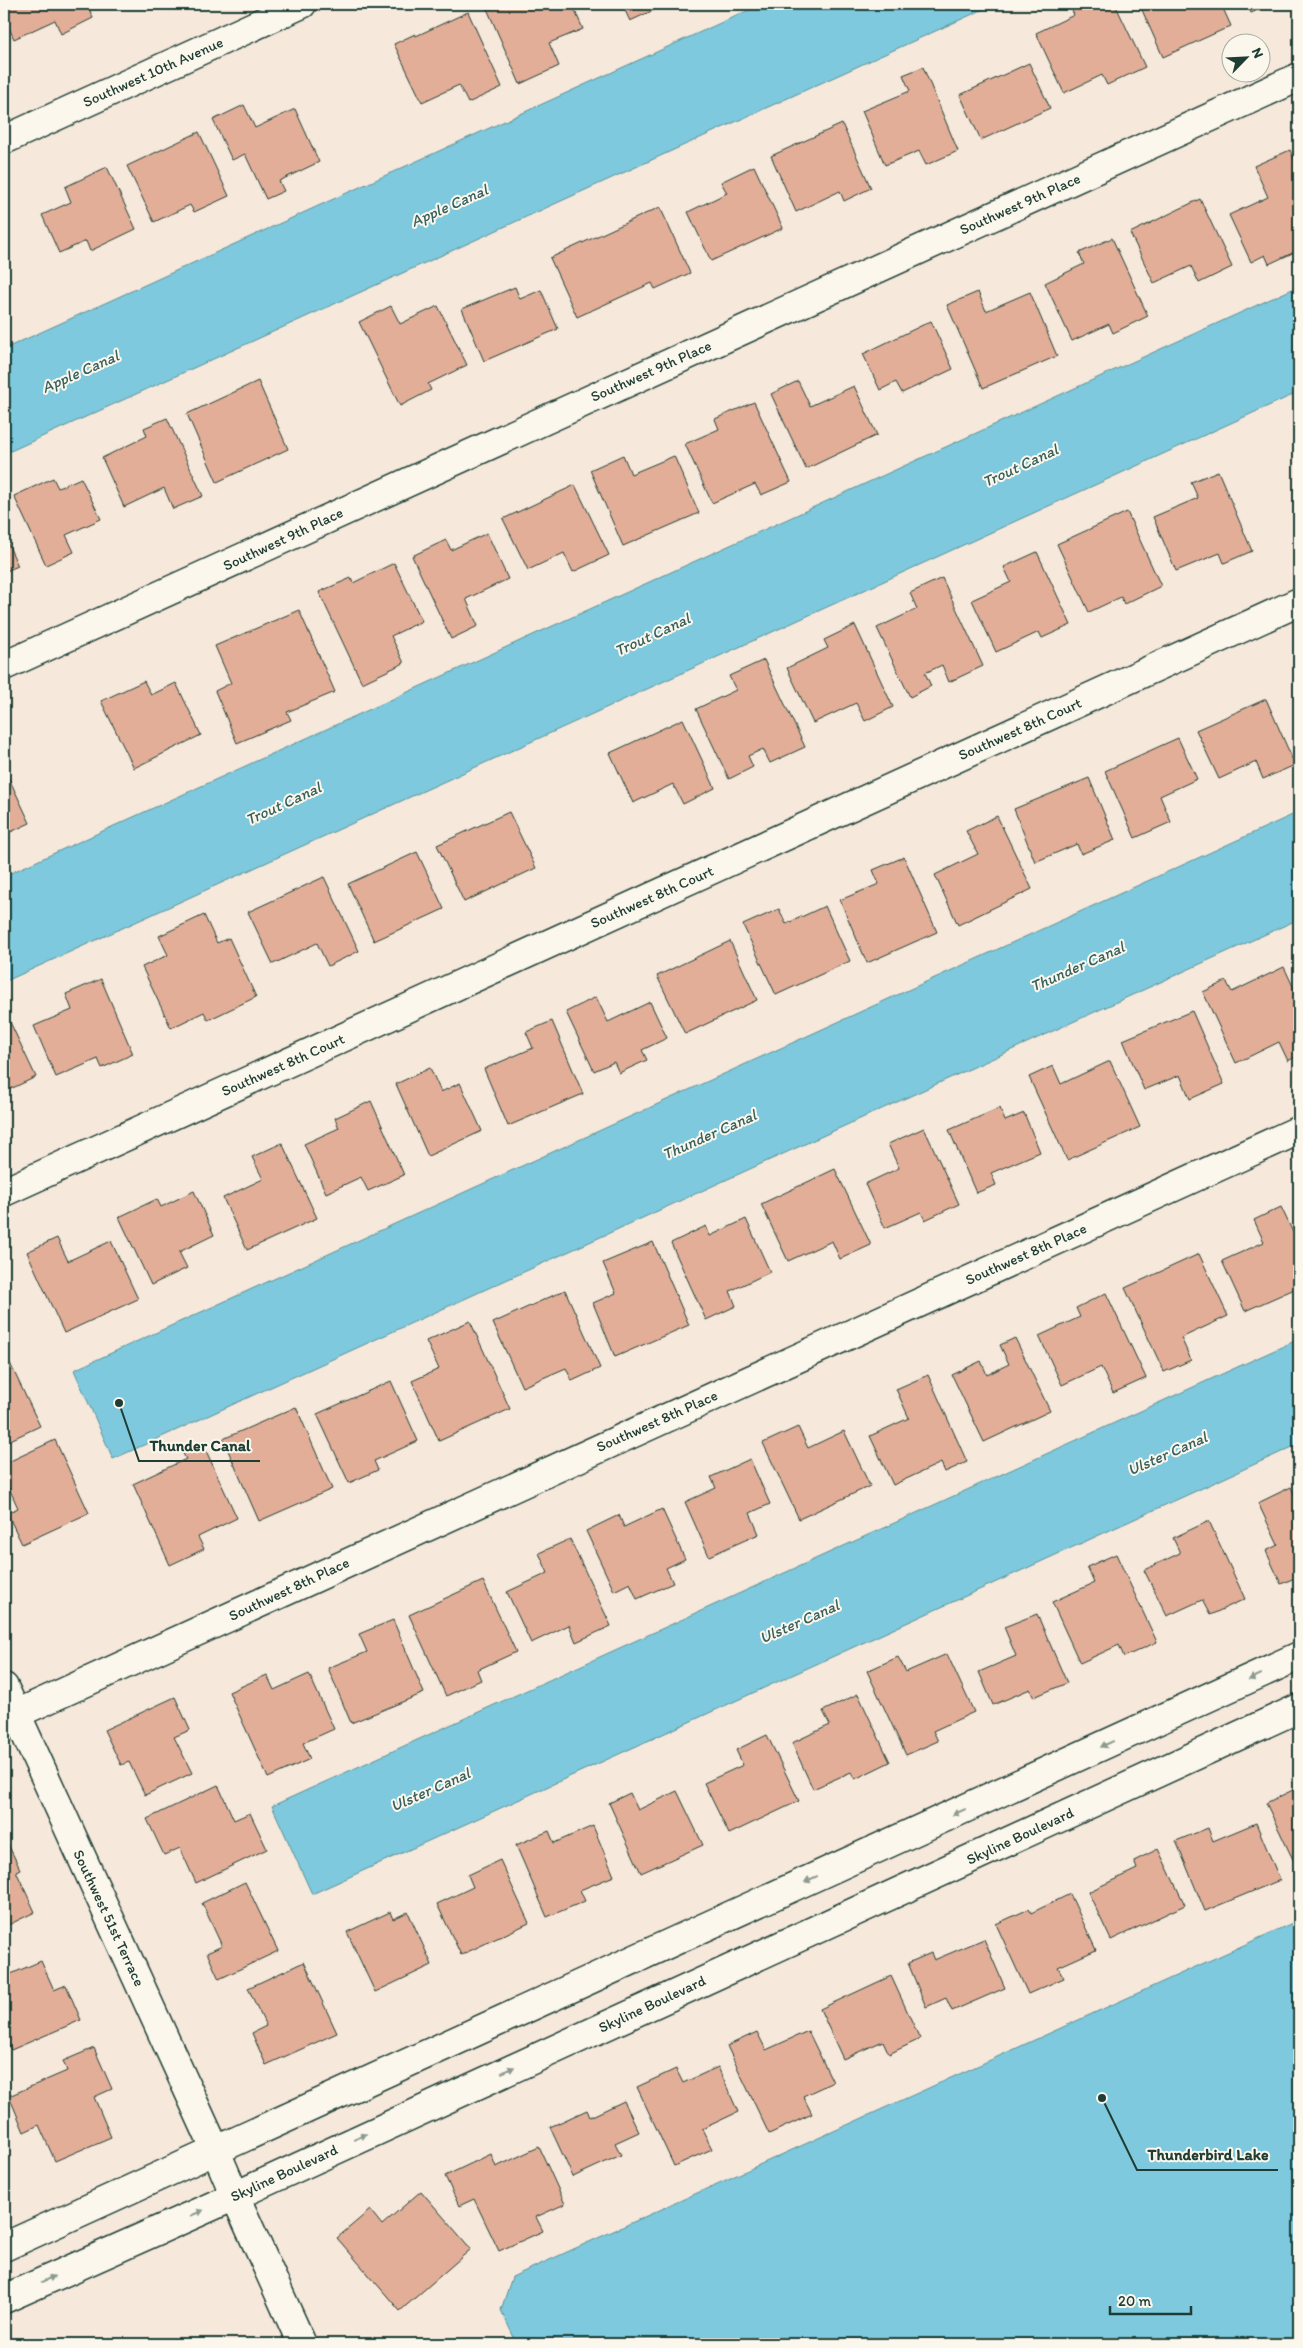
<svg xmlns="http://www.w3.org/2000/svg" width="1303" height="2348" viewBox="0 0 1303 2348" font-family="Itim,sans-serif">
	<rect width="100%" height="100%" fill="#f6e8db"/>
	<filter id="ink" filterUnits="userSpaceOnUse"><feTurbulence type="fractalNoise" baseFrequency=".02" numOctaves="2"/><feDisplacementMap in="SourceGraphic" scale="10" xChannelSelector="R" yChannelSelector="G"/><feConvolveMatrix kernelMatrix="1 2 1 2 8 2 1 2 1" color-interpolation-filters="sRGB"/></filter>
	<g filter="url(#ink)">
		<g fill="#7ec9dd" stroke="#589199">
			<path d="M 762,4 L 995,4 L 4,454 L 4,349 Z"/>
			<path d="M 1299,286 L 1299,392 L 4,982 L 4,876 Z"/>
			<path d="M 1299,812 L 1299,919 L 113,1459 L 74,1370 Z"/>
			<path d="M 1299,1339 L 1299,1444 L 312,1894 L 272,1806 Z"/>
			<path d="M 1299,1920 L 1299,2344 L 517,2344 L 501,2310 L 512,2277 Z"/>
		</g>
		<g fill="#e3ae97" stroke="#1f3d34">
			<path d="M 4,4 L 87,4 L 93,18 L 61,34 L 55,20 L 14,39 L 4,17 Z"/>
			<path d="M 485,4 L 572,4 L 583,29 L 549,43 L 559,66 L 520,84 Z"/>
			<path d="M 622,4 L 667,4 L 630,21 Z"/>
			<path d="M 1069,4 L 1115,4 L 1145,67 L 1107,85 L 1102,75 L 1064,93 L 1036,33 L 1074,15 Z"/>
			<path d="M 1155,4 L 1221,4 L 1231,26 L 1163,57 L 1142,10 Z"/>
			<path d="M 1247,4 L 1272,4 L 1251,13 Z"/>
			<path d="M 468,12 L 502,87 L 468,103 L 459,85 L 422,102 L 394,44 L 415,34 L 416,36 Z"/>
			<path d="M 1029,63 L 1050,108 L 981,140 L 960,95 Z"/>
			<path d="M 923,67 L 958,151 L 926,165 L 919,151 L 885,165 L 862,111 L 910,91 L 903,75 Z"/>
			<path d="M 244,105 L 255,128 L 295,109 L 319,162 L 279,181 L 284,191 L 266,199 L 245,154 L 232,160 L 213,120 Z"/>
			<path d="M 842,124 L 871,188 L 844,201 L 840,191 L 796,212 L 771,156 Z"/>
			<path d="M 199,132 L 229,196 L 194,212 L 190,205 L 154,222 L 127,166 Z"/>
			<path d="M 1290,150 L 1299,169 L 1299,250 L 1269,264 L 1265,255 L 1251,262 L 1229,215 L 1268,197 L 1254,166 Z"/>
			<path d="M 754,166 L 783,228 L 711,261 L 688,212 L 727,193 L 721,182 Z"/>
			<path d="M 107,167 L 136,229 L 90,251 L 86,241 L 59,253 L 42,215 L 71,202 L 65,187 Z"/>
			<path d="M 1200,199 L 1232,267 L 1199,283 L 1191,266 L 1154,283 L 1130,233 Z"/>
			<path d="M 660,207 L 690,273 L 655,289 L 652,283 L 577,317 L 550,258 Z"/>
			<path d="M 1112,238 L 1148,316 L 1113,333 L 1109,324 L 1072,341 L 1045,283 L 1084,264 L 1079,253 Z"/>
			<path d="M 515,287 L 520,299 L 541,290 L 558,329 L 484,361 L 462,309 Z"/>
			<path d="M 978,292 L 986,311 L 1030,292 L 1057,356 L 983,388 L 947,305 Z"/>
			<path d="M 391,306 L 400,324 L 438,306 L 467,365 L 428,384 L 431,390 L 400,406 L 359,322 Z"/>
			<path d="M 931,321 L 953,369 L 902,393 L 896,382 L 880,390 L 863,354 Z"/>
			<path d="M 258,381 L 288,449 L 217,482 L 187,414 Z"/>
			<path d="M 798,381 L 810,406 L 854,386 L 877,435 L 806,469 L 771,394 Z"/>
			<path d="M 754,402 L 791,482 L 761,495 L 755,484 L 712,503 L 685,444 L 719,429 L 715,419 Z"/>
			<path d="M 167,418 L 203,496 L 173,509 L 164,488 L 124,507 L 102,458 L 147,436 L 144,428 Z"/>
			<path d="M 623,455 L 631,474 L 674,456 L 699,513 L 623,546 L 590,470 Z"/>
			<path d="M 1218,471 L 1252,551 L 1224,563 L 1220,553 L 1176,571 L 1153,517 L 1198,498 L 1191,482 Z"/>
			<path d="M 53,478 L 58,488 L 81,478 L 101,519 L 66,535 L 74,552 L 46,565 L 14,496 Z"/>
			<path d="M 575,485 L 609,555 L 573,572 L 564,553 L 528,570 L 503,519 Z"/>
			<path d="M 1127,512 L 1161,586 L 1124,604 L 1121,597 L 1089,612 L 1057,544 Z"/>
			<path d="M 487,533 L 508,579 L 466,599 L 478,626 L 451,639 L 412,556 L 446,540 L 451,550 Z"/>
			<path d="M 4,535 L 18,566 L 4,572 Z"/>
			<path d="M 1037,552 L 1071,625 L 1042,638 L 1039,632 L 996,652 L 972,600 L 1011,582 L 1004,567 Z"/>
			<path d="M 394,563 L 422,621 L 391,636 L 404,663 L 362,683 L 319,592 L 351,578 L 353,583 Z"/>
			<path d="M 942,578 L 983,666 L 949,682 L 942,665 L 925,673 L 931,686 L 910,697 L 877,628 L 917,609 L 910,593 Z"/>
			<path d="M 299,610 L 335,692 L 287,712 L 291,720 L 237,743 L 215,691 L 231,683 L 215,646 Z"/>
			<path d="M 855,625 L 893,707 L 865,721 L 856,703 L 813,723 L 787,668 L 828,648 L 824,640 Z"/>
			<path d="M 764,660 L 805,747 L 770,763 L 763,749 L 748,756 L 753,767 L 729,779 L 696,709 L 736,690 L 729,676 Z"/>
			<path d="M 144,681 L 151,695 L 176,683 L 201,735 L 134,768 L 101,701 Z"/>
			<path d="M 1266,699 L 1295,765 L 1263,779 L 1256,762 L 1219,779 L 1196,730 Z"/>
			<path d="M 683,719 L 715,788 L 683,804 L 673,784 L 633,803 L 610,753 Z"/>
			<path d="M 1178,738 L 1197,779 L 1160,796 L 1171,822 L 1135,838 L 1105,771 Z"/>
			<path d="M 4,768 L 30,823 L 4,835 Z"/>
			<path d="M 1089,778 L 1115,840 L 1081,854 L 1077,844 L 1035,862 L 1014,809 Z"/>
			<path d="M 509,812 L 536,868 L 464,902 L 437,845 Z"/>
			<path d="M 997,816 L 1032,889 L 958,925 L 935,875 L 978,854 L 966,831 Z"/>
			<path d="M 417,852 L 444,909 L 374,941 L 348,884 Z"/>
			<path d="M 904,857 L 937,932 L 867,963 L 840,900 L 879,884 L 873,870 Z"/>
			<path d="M 324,877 L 359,951 L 328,966 L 317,943 L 273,964 L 248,912 Z"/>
			<path d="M 825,906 L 850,961 L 776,995 L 743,925 L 779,909 L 786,924 Z"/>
			<path d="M 204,915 L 217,943 L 229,938 L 256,997 L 208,1020 L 204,1012 L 171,1028 L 142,967 L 168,955 L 159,936 Z"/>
			<path d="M 730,941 L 757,1000 L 685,1034 L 657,976 Z"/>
			<path d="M 1284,967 L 1299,999 L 1299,1055 L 1288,1061 L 1279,1042 L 1236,1063 L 1203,992 L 1226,981 L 1232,992 Z"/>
			<path d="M 101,979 L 133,1054 L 102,1068 L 98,1059 L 56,1077 L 34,1026 L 72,1010 L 66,994 Z"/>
			<path d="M 596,997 L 608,1022 L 650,1002 L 667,1038 L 642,1050 L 647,1060 L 619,1073 L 614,1062 L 594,1071 L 566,1012 Z"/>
			<path d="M 1192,1011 L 1224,1084 L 1190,1099 L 1180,1075 L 1144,1090 L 1123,1040 Z"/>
			<path d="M 552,1021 L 583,1094 L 508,1126 L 484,1069 L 533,1048 L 526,1032 Z"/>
			<path d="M 10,1022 L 36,1077 L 4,1092 L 4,1024 Z"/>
			<path d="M 1110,1061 L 1140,1127 L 1067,1160 L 1029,1077 L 1053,1066 L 1061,1084 Z"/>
			<path d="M 430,1068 L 441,1092 L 460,1083 L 482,1131 L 428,1156 L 396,1084 Z"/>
			<path d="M 371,1101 L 404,1175 L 368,1191 L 361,1177 L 326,1193 L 304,1144 L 339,1128 L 335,1118 Z"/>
			<path d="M 1000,1108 L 1005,1121 L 1024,1113 L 1040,1152 L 991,1173 L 996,1185 L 976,1193 L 949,1130 Z"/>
			<path d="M 924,1128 L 959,1204 L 925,1220 L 921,1212 L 885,1228 L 865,1184 L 899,1168 L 888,1144 Z"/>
			<path d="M 282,1143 L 317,1218 L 247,1250 L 223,1198 L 263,1179 L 252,1157 Z"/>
			<path d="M 835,1169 L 871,1245 L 840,1259 L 832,1241 L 788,1261 L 761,1204 Z"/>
			<path d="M 194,1191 L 214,1235 L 179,1252 L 187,1268 L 151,1285 L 119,1217 L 157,1199 L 161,1207 Z"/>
			<path d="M 1281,1207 L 1299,1245 L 1299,1287 L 1245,1311 L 1222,1261 L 1264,1242 L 1254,1220 Z"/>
			<path d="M 746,1219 L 770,1272 L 730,1291 L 736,1306 L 706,1320 L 671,1243 L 706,1226 L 710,1236 Z"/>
			<path d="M 57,1238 L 68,1261 L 111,1241 L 138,1299 L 64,1333 L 27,1252 Z"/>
			<path d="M 653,1242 L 689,1325 L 615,1357 L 593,1303 L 616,1293 L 603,1263 Z"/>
			<path d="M 1199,1254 L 1228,1316 L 1181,1338 L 1191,1360 L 1164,1372 L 1125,1288 Z"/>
			<path d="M 565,1290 L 600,1368 L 572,1381 L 566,1368 L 522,1387 L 493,1323 Z"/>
			<path d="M 1106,1293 L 1146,1378 L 1113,1393 L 1101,1367 L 1062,1385 L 1039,1336 L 1080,1317 L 1076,1308 Z"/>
			<path d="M 470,1321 L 510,1409 L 439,1441 L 412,1381 L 439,1369 L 426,1341 Z"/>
			<path d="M 1015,1338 L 1050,1411 L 984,1442 L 952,1375 L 981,1361 L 987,1375 L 1009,1364 L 1000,1345 Z"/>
			<path d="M 4,1355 L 6,1355 L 40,1426 L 4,1443 Z"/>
			<path d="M 928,1375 L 967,1462 L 945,1472 L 941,1463 L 893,1485 L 870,1436 L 909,1418 L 896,1389 Z"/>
			<path d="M 391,1381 L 418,1441 L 374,1461 L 378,1470 L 349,1483 L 317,1414 Z"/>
			<path d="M 296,1407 L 332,1489 L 259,1521 L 223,1439 Z"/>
			<path d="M 798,1427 L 808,1448 L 844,1431 L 870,1486 L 799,1519 L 763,1443 Z"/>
			<path d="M 55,1440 L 89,1513 L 22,1544 L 7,1513 L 18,1508 L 9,1488 L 4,1491 L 4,1464 Z"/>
			<path d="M 202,1442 L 237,1518 L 198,1537 L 204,1549 L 170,1565 L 133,1484 L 186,1459 L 182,1452 Z"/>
			<path d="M 750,1459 L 770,1504 L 750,1513 L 759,1534 L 709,1556 L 685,1502 L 716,1488 L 711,1477 Z"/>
			<path d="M 1291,1487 L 1297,1501 L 1299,1500 L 1299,1576 L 1281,1584 L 1266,1551 L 1278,1545 L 1258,1503 Z"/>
			<path d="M 662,1509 L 685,1559 L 666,1568 L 673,1583 L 637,1599 L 630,1583 L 614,1591 L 586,1531 L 619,1515 L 624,1527 Z"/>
			<path d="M 1209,1521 L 1245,1599 L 1210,1615 L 1202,1600 L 1167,1616 L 1144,1570 L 1180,1553 L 1173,1538 Z"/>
			<path d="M 570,1539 L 611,1626 L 576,1642 L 569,1625 L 531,1643 L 507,1592 L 548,1573 L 539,1553 Z"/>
			<path d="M 1116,1554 L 1157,1642 L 1124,1657 L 1119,1645 L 1080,1663 L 1052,1602 L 1094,1583 L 1087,1567 Z"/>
			<path d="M 483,1581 L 516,1652 L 477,1670 L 481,1680 L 446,1696 L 409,1615 Z"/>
			<path d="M 1037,1614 L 1067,1683 L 1034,1697 L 1030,1689 L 993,1705 L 979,1672 L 1016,1656 L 1004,1627 Z"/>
			<path d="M 393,1620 L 424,1693 L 351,1723 L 328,1668 L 367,1652 L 359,1634 Z"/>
			<path d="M 947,1654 L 974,1712 L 933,1731 L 938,1741 L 906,1755 L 867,1671 L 898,1657 L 906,1672 Z"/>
			<path d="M 309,1674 L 334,1729 L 303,1743 L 310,1759 L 268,1778 L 229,1692 L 267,1675 L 274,1690 Z"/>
			<path d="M 858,1694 L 890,1762 L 855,1779 L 851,1772 L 813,1789 L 792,1743 L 830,1725 L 823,1711 Z"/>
			<path d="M 175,1697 L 190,1730 L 174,1737 L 192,1773 L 145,1795 L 129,1762 L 121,1765 L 104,1730 Z"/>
			<path d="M 767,1735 L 799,1801 L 729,1834 L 704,1783 L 743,1765 L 736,1750 Z"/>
			<path d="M 218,1785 L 234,1820 L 250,1813 L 267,1849 L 196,1883 L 180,1848 L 164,1855 L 147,1819 Z"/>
			<path d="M 1295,1789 L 1299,1799 L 1298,1870 L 1266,1803 Z"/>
			<path d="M 677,1791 L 703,1845 L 641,1873 L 609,1803 L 630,1793 L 638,1810 Z"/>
			<path d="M 1256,1823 L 1280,1880 L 1205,1911 L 1176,1841 L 1208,1828 L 1213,1841 Z"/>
			<path d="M 593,1826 L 614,1876 L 580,1890 L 585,1901 L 547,1917 L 516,1845 L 549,1831 L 554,1843 Z"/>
			<path d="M 5,1838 L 20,1869 L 16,1871 L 35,1912 L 4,1927 Z"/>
			<path d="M 1158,1849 L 1185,1905 L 1111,1940 L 1088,1892 L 1137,1869 L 1134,1861 Z"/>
			<path d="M 500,1860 L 529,1923 L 461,1955 L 437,1904 L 473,1887 L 468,1875 Z"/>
			<path d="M 245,1882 L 278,1951 L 219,1979 L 207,1953 L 222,1946 L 202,1903 Z"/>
			<path d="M 1070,1894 L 1096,1950 L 1058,1967 L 1064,1978 L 1028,1994 L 996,1924 L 1029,1909 L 1031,1913 Z"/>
			<path d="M 390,1912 L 393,1919 L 408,1912 L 432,1965 L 375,1992 L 347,1932 Z"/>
			<path d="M 984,1939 L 1005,1988 L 952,2011 L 946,1998 L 926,2007 L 908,1963 L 931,1953 L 934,1960 Z"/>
			<path d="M 41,1961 L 54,1990 L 66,1985 L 81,2020 L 11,2050 L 4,2033 L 4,1977 Z"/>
			<path d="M 304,1962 L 337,2033 L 266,2065 L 252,2033 L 266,2026 L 248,1988 Z"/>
			<path d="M 891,1976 L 920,2039 L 889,2054 L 883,2041 L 843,2059 L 820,2009 Z"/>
			<path d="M 808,2031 L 833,2082 L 803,2096 L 812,2114 L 769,2134 L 727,2046 L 757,2032 L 766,2050 Z"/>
			<path d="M 94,2048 L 112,2089 L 94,2097 L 111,2137 L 55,2161 L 39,2125 L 24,2132 L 9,2096 L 67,2071 L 63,2061 Z"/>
			<path d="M 718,2067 L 738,2112 L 702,2129 L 712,2149 L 674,2166 L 637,2087 L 676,2069 L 683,2083 Z"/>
			<path d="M 624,2101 L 639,2132 L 615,2143 L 621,2155 L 573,2177 L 550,2127 L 587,2110 L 590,2117 Z"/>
			<path d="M 539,2147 L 565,2204 L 536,2217 L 543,2231 L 499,2251 L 474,2199 L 459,2206 L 445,2176 L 491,2154 L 496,2167 Z"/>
			<path d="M 421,2191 L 471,2249 L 400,2311 L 337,2238 L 370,2210 L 382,2225 Z"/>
		</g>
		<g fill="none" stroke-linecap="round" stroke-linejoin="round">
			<defs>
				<g id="minor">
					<path d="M 4,140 L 302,4"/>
					<path d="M 4,666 L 1299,77"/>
					<path d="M 4,1192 L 1299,602"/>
					<path d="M 4,1687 L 215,2149"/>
					<path d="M 16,1714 L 1299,1130"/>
					<path d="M 235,2196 L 302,2344"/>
				</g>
				<g id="tertiary">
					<path d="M 215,2149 L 235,2196"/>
					<path d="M 4,2247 L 1299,1656"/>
					<path d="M 4,2299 L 235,2196 L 1299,1708"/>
				</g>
			</defs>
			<use href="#minor" stroke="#1f3d34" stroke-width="31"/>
			<use href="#tertiary" stroke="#1f3d34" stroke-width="31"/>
			<use href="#minor" stroke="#fbf7ec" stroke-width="28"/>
			<use href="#tertiary" stroke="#fbf7ec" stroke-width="28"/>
		</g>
		<defs><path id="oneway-solid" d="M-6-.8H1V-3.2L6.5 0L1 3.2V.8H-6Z" transform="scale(1.25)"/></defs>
		<g fill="#8d9a90">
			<use href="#oneway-solid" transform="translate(1255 1677) rotate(155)"/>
			<use href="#oneway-solid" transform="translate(1107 1744) rotate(155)"/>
			<use href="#oneway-solid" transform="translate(959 1812) rotate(155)"/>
			<use href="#oneway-solid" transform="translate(811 1879) rotate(155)"/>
			<use href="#oneway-solid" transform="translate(508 2070) rotate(-25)"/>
			<use href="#oneway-solid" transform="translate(360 2137) rotate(-25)"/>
			<use href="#oneway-solid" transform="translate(197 2213) rotate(-24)"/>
			<use href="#oneway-solid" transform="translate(48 2279) rotate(-24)"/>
		</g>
	</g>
	<g text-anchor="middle" stroke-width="4" stroke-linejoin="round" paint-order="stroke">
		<g font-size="15" fill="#1f3d34" stroke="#fbf7ec">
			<text transform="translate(153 72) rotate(-24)" y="5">Southwest 10th Avenue</text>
			<text transform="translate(1020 204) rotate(-24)" y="5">Southwest 9th Place</text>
			<text transform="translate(651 371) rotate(-24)" y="5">Southwest 9th Place</text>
			<text transform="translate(283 539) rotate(-25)" y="5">Southwest 9th Place</text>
			<text transform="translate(1020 729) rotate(-24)" y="5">Southwest 8th Court</text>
			<text transform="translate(652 897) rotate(-24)" y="5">Southwest 8th Court</text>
			<text transform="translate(283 1065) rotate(-24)" y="5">Southwest 8th Court</text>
			<text transform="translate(1026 1254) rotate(-24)" y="5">Southwest 8th Place</text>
			<text transform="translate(657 1421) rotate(-24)" y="5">Southwest 8th Place</text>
			<text transform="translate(289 1589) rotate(-25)" y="5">Southwest 8th Place</text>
			<text transform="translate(1020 1836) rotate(-25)" y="5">Skyline Boulevard</text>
			<text transform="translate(109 1918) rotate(65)" y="5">Southwest 51st Terrace</text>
			<text transform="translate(652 2004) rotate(-25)" y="5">Skyline Boulevard</text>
			<text transform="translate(284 2173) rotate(-25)" y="5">Skyline Boulevard</text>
		</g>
		<g font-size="16" font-style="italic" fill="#37605e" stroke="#fbf7ec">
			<text transform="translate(449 205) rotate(-24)" y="6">Apple Canal</text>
			<text transform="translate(80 371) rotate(-24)" y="6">Apple Canal</text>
			<text transform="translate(1020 465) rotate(-25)" y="6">Trout Canal</text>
			<text transform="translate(652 634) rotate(-25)" y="6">Trout Canal</text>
			<text transform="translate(283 803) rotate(-25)" y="6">Trout Canal</text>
			<text transform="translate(1077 966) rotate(-24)" y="6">Thunder Canal</text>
			<text transform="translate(709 1134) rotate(-24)" y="6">Thunder Canal</text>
			<text transform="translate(1167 1453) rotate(-24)" y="6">Ulster Canal</text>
			<text transform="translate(799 1621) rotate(-24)" y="6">Ulster Canal</text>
			<text transform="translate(430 1789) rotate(-24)" y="6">Ulster Canal</text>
		</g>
	</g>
	<path fill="none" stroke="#1f3d34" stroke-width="2" d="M119 1403L139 1461H260M1102 2098L1137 2170H1278"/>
	<g fill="#1f3d34" stroke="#fbf7ec" stroke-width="2">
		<circle cx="119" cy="1403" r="5"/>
		<circle cx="1102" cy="2098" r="5"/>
	</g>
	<g font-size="16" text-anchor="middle" font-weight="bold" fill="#1f3d34" stroke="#fbf7ec" stroke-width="4" stroke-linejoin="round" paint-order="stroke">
		<text x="200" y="1451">Thunder Canal</text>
		<text x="1208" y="2160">Thunderbird Lake</text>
	</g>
	<rect width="1303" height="2348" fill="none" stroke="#fbf7ec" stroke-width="20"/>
	<rect x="10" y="10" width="1283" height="2328" fill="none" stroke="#1f3d34" stroke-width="2" filter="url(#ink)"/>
	<g transform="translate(1246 58) rotate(66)"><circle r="24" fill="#fbf7ec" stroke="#a3ada2"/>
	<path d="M0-4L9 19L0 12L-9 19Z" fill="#1f3d34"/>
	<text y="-8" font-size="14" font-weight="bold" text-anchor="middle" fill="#1f3d34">N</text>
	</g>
	<path d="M1110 2306v8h81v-8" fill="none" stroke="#1f3d34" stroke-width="2.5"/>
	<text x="1118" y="2306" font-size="15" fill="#1f3d34" stroke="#fbf7ec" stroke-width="4" paint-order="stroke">20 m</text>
</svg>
